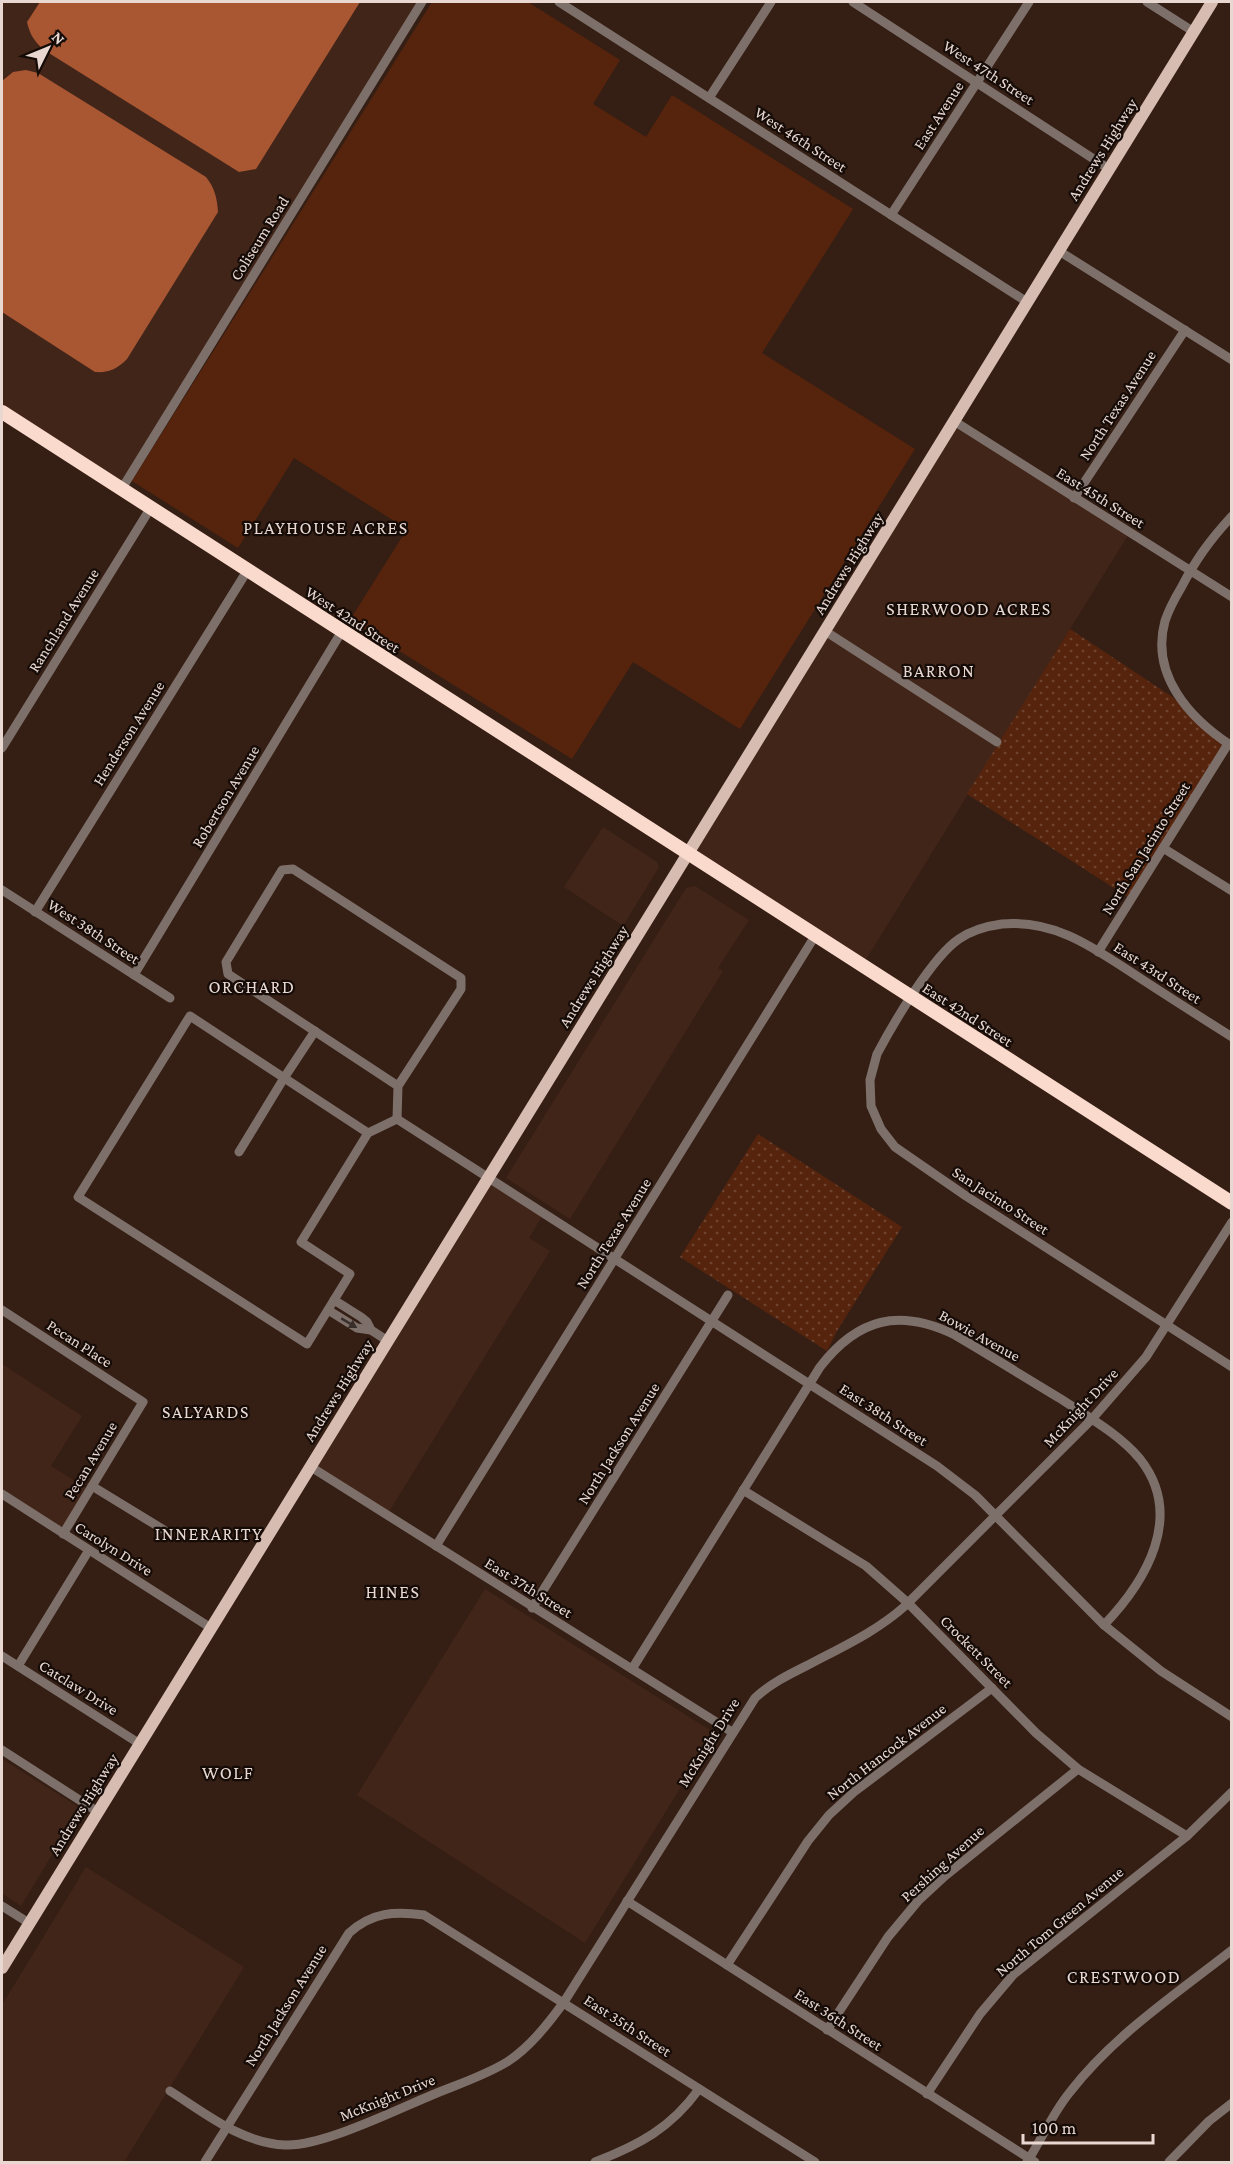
<svg xmlns="http://www.w3.org/2000/svg" width="1233" height="2164" viewBox="0 0 1233 2164" font-family="'Crimson Pro',serif">
	<defs>
		<pattern id="grass-dots" width="8" height="8" patternUnits="userSpaceOnUse" patternTransform="scale(1.5)"><rect width="8" height="8" fill="#56240d"/><path d="M2 2h.1M6 6h.1" fill="none" stroke="#6e432f" stroke-width="1.8" stroke-linecap="round"/></pattern>
	</defs>
	<rect width="100%" height="100%" fill="#351e14"/>
	<g fill="#422519">
		<path d="M 2,2 L 423,2 L 121,490 L 2,414 Z"/>
		<path d="M 954,421 L 1130,532 L 862,966 L 688,854 Z"/>
		<path d="M 603,827 L 657,862 L 659,867 L 623,926 L 564,887 Z"/>
		<path d="M 695,886 L 749,920 L 718,968 L 723,971 L 570,1219 L 506,1178 L 686,888 Z"/>
		<path d="M 488,1178 L 544,1213 L 529,1238 L 550,1251 L 387,1515 L 311,1467 Z"/>
		<path d="M 2,1364 L 82,1416 L 51,1466 L 88,1489 L 61,1530 L 2,1492 Z"/>
		<path d="M 485,1589 L 710,1730 L 711,1738 L 585,1943 L 357,1795 Z"/>
		<path d="M 2,1759 L 80,1808 L 21,1906 L 2,1893 Z"/>
		<path d="M 86,1867 L 244,1967 L 124,2162 L 2,2162 L 2,2005 Z"/>
	</g>
	<g fill="url(#grass-dots)">
		<path d="M 1070,629 L 1174,698 L 1194,720 L 1228,744 L 1131,899 L 967,794 Z"/>
		<path d="M 758,1134 L 902,1227 L 837,1331 L 827,1351 L 680,1257 Z"/>
	</g>
	<path fill="#56240d" d="M 432,2 L 528,2 L 620,60 L 593,104 L 646,137 L 672,95 L 853,209 L 762,353 L 915,449 L 740,729 L 633,662 L 572,759 L 350,620 L 407,529 L 294,458 L 238,548 L 132,481 Z"/>
	<g fill="#a95733">
		<path d="M 40,2 L 360,2 L 256,169 L 239,172 L 44,50 C 34,41 30,35 27,22 Z"/>
		<path d="M 26,70 L 38,73 L 206,177 C 215,188 217,199 218,212 L 127,359 C 117,369 109,373 95,372 L 2,312 L 2,81 L 13,72 Z"/>
	</g>
	<g fill="none" stroke-linecap="round" stroke-linejoin="round">
		<g stroke="#7d706a" stroke-width="9">
			<path d="M 559,2 L 1027,302"/>
			<path d="M 853,2 L 1109,169"/>
			<path d="M 1147,2 L 1194,32"/>
			<path d="M 709,98 L 771,2"/>
			<path d="M 891,215 L 1029,2"/>
			<path d="M 1059,251 L 1232,360"/>
			<path d="M 954,421 L 1232,597"/>
			<path d="M 121,490 L 422,2"/>
			<path d="M 1074,498 L 1185,330"/>
			<path d="M 1232,516 C 1210,540 1196,559 1181,588 C 1175,598 1169,609 1165,621 C 1150,675 1190,719 1232,746"/>
			<path d="M 825,631 L 997,742"/>
			<path d="M 2,748 L 150,509"/>
			<path d="M 1163,848 L 1232,891"/>
			<path d="M 2,890 L 170,998"/>
			<path d="M 35,912 L 247,571"/>
			<path d="M 1098,952 L 1228,744"/>
			<path d="M 134,975 L 342,631"/>
			<path d="M 1232,1037 C 1202,1018 1172,999 1143,980 C 1098,951 1058,919 1002,924 C 987,926 972,930 959,939 C 932,957 893,1024 877,1054 L 870,1080 L 871,1106 L 881,1129 L 895,1147 L 966,1196 L 1232,1367"/>
			<path d="M 397,1119 L 937,1466 L 975,1495 L 1104,1625 L 1161,1671 L 1232,1717"/>
			<path d="M 397,1119 L 398,1086 L 461,989 L 461,978 L 293,869 L 282,870 L 226,962 L 228,974 L 398,1086"/>
			<path d="M 368,1133 L 190,1016 L 78,1197 L 307,1344 L 350,1274 L 301,1242 L 368,1133 L 397,1119"/>
			<path d="M 239,1152 L 284,1078 L 315,1031"/>
			<path d="M 334,1300 L 361,1317 L 367,1322 L 371,1330 L 388,1341"/>
			<path d="M 2,1310 L 143,1402 L 63,1534"/>
			<path d="M 328,1310 L 357,1328 L 371,1330"/>
			<path d="M 311,1467 L 732,1732"/>
			<path d="M 92,1486 L 164,1530"/>
			<path d="M 743,1490 L 866,1566 L 908,1603 L 1036,1733 L 1078,1769 L 1187,1836"/>
			<path d="M 2,1494 L 211,1628"/>
			<path d="M 436,1546 L 815,936"/>
			<path d="M 532,1608 L 728,1295"/>
			<path d="M 2,1656 L 140,1744"/>
			<path d="M 18,1666 L 89,1550"/>
			<path d="M 632,1669 L 820,1367 C 858,1318 899,1308 955,1335 C 991,1356 1026,1378 1061,1399 C 1088,1417 1119,1434 1140,1459 C 1185,1516 1146,1581 1104,1625"/>
			<path d="M 2,1750 L 98,1812"/>
			<path d="M 627,1901 L 1035,2162"/>
			<path d="M 2,1906 L 29,1923"/>
			<path d="M 727,1965 L 808,1841 L 829,1815 L 854,1792 L 992,1688"/>
			<path d="M 827,2030 L 888,1937 L 918,1901 L 945,1876 L 1078,1769"/>
			<path d="M 170,2091 C 205,2113 241,2143 285,2145 C 321,2147 396,2110 432,2095 C 456,2085 484,2076 507,2062 C 530,2047 548,2024 564,2002 L 755,1698 C 771,1683 790,1674 810,1664 C 844,1646 877,1631 905,1606 L 1092,1419 L 1146,1357 L 1232,1222"/>
			<path d="M 927,2094 L 980,2014 L 1013,1975 L 1187,1836 L 1232,1792"/>
			<path d="M 205,2162 L 349,1933 C 372,1912 395,1911 424,1915 L 815,2162"/>
			<path d="M 595,2162 C 639,2145 671,2128 699,2089"/>
			<path d="M 1027,2162 C 1042,2139 1052,2114 1070,2092 C 1113,2036 1176,1994 1232,1950"/>
			<path d="M 1169,2162 L 1209,2121 L 1232,2103"/>
		</g>
		<path stroke="#d6bcb1" stroke-width="12" d="M 2,1968 L 1212,2"/>
		<path stroke="#fadacc" stroke-width="14" d="M 2,412 L 1232,1203"/>
	</g>
	<defs><path id="oneway-solid" d="M-6-.8H1V-3.2L6.5 0L1 3.2V.8H-6Z" transform="scale(1.5)"/></defs>
	<use fill="#392e2a" href="#oneway-solid" transform="translate(349 1323) rotate(31)"/>
	<g text-anchor="middle" stroke-width="4.5" stroke-linejoin="round" paint-order="stroke">
		<g font-size="16" fill="#e9d8d2" stroke="#150b07">
			<text transform="translate(989 72) rotate(33)" y="6">West 47th Street</text>
			<text transform="translate(938 115) rotate(-57)" y="6">East Avenue</text>
			<text transform="translate(801 139) rotate(33)" y="6">West 46th Street</text>
			<text transform="translate(1102 149) rotate(-58)" y="6">Andrews Highway</text>
			<text transform="translate(259 238) rotate(-58)" y="6">Coliseum Road</text>
			<text transform="translate(1117 405) rotate(-57)" y="6">North Texas Avenue</text>
			<text transform="translate(1101 497) rotate(32)" y="6">East 45th Street</text>
			<text transform="translate(848 563) rotate(-58)" y="6">Andrews Highway</text>
			<text transform="translate(353 619) rotate(33)" y="6">West 42nd Street</text>
			<text transform="translate(63 620) rotate(-58)" y="6">Ranchland Avenue</text>
			<text transform="translate(128 733) rotate(-58)" y="6">Henderson Avenue</text>
			<text transform="translate(225 796) rotate(-59)" y="6">Robertson Avenue</text>
			<text transform="translate(1145 848) rotate(-58)" y="6">North San Jacinto Street</text>
			<text transform="translate(94 931) rotate(33)" y="6">West 38th Street</text>
			<text transform="translate(1158 972) rotate(33)" y="6">East 43rd Street</text>
			<text transform="translate(593 976) rotate(-58)" y="6">Andrews Highway</text>
			<text transform="translate(968 1014) rotate(33)" y="6">East 42nd Street</text>
			<text transform="translate(1001 1200) rotate(33)" y="6">San Jacinto Street</text>
			<text transform="translate(613 1233) rotate(-58)" y="6">North Texas Avenue</text>
			<text transform="translate(980 1335) rotate(29)" y="6">Bowie Avenue</text>
			<text transform="translate(80 1343) rotate(33)" y="6">Pecan Place</text>
			<text transform="translate(338 1390) rotate(-58)" y="6">Andrews Highway</text>
			<text transform="translate(1080 1407) rotate(-47)" y="6">McKnight Drive</text>
			<text transform="translate(884 1414) rotate(33)" y="6">East 38th Street</text>
			<text transform="translate(618 1443) rotate(-58)" y="6">North Jackson Avenue</text>
			<text transform="translate(90 1460) rotate(-59)" y="6">Pecan Avenue</text>
			<text transform="translate(114 1548) rotate(32)" y="6">Carolyn Drive</text>
			<text transform="translate(529 1587) rotate(32)" y="6">East 37th Street</text>
			<text transform="translate(977 1651) rotate(45)" y="6">Crockett Street</text>
			<text transform="translate(79 1687) rotate(32)" y="6">Catclaw Drive</text>
			<text transform="translate(708 1742) rotate(-58)" y="6">McKnight Drive</text>
			<text transform="translate(886 1751) rotate(-38)" y="6">North Hancock Avenue</text>
			<text transform="translate(83 1804) rotate(-58)" y="6">Andrews Highway</text>
			<text transform="translate(942 1863) rotate(-42)" y="6">Pershing Avenue</text>
			<text transform="translate(1059 1921) rotate(-40)" y="6">North Tom Green Avenue</text>
			<text transform="translate(285 2005) rotate(-58)" y="6">North Jackson Avenue</text>
			<text transform="translate(839 2019) rotate(33)" y="6">East 36th Street</text>
			<text transform="translate(628 2025) rotate(33)" y="6">East 35th Street</text>
			<text transform="translate(387 2097) rotate(-22)" y="6">McKnight Drive</text>
		</g>
		<g font-size="18" letter-spacing="1.5" fill="#e9d8d2" stroke="#150b07">
			<text x="326" y="534">PLAYHOUSE ACRES</text>
			<text x="969" y="615">SHERWOOD ACRES</text>
			<text x="939" y="677">BARRON</text>
			<text x="252" y="993">ORCHARD</text>
			<text x="206" y="1418">SALYARDS</text>
			<text x="209" y="1540">INNERARITY</text>
			<text x="393" y="1598">HINES</text>
			<text x="228" y="1779">WOLF</text>
			<text x="1124" y="1983">CRESTWOOD</text>
		</g>
	</g>
	<rect width="1233" height="2164" fill="none" stroke="#e9d8d2" stroke-width="6"/>
	<g transform="translate(48 48) rotate(47)" stroke="#150b07" stroke-width="4.5" paint-order="stroke">
	<path d="M0-4.5L10 22L0 15L-10 22Z" fill="#e9d8d2"/>
	<text y="-9" font-size="16" font-weight="bold" text-anchor="middle" fill="#e9d8d2">N</text>
	</g>
	<path d="M1023 2134v9h130v-9" fill="none" stroke="#e9d8d2" stroke-width="3"/>
	<text x="1032" y="2134" font-size="18" fill="#e9d8d2" stroke="#150b07" stroke-width="4.5" paint-order="stroke">100 m</text>
</svg>
